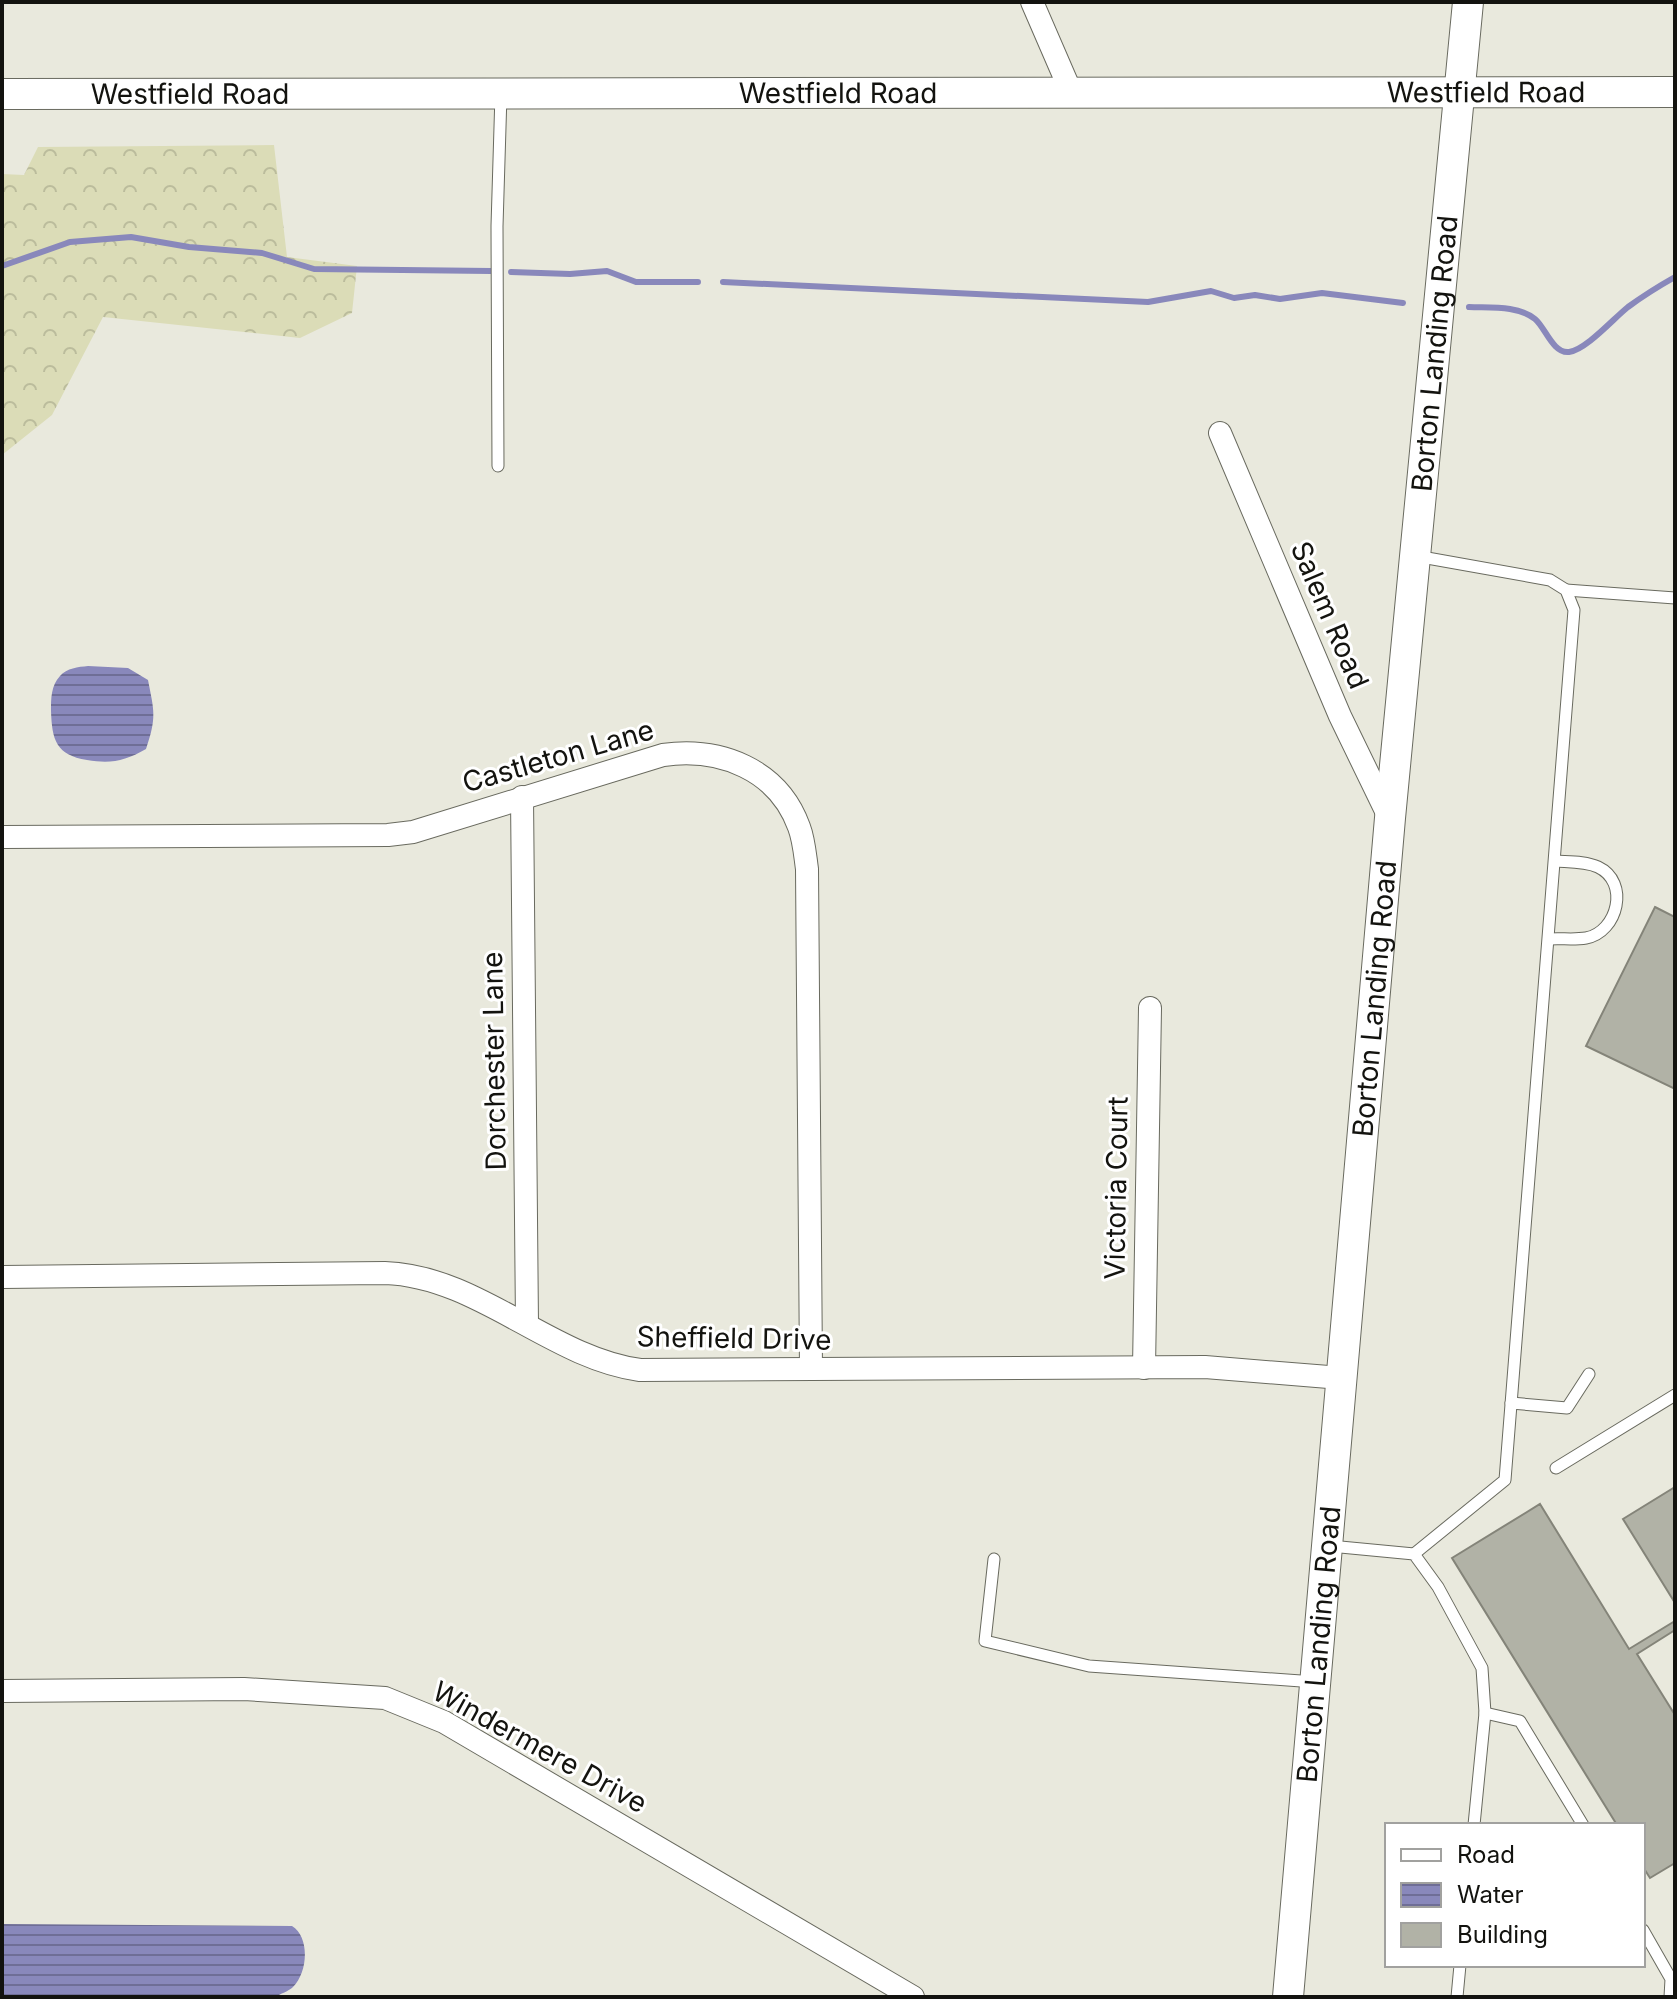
<svg xmlns="http://www.w3.org/2000/svg" width="1677" height="1999" viewBox="0 0 1677 1999" font-family="Inter,sans-serif">
	<defs>
		<pattern id="forest-crowns" width="20" height="18" patternUnits="userSpaceOnUse" patternTransform="scale(2)"><rect width="20" height="18" fill="#dbdcb7"/><path d="M2 6a3 3 0 1 1 6 0M12 15a3 3 0 1 1 6 0" fill="none" stroke="#bbbc9c"/></pattern>
		<pattern id="water-rules" width="6" height="5" patternUnits="userSpaceOnUse" patternTransform="scale(2)"><rect width="6" height="5" fill="#8988bb"/><path d="M0 2.5h6" fill="none" stroke="#6f6e96"/></pattern>
	</defs>
	<rect width="100%" height="100%" fill="#e9e9dd"/>
	<path fill="url(#forest-crowns)" d="M 274,145 L 287,257 L 357,266 L 352,313 L 300,338 L 103,317 L 52,415 L 2,455 L 2,174 L 24,175 L 38,147 Z"/>
	<g fill="url(#water-rules)">
		<path d="M 88,666 L 128,668 L 148,680 C 154,711 157,717 146,749 C 125,761 111,764 87,760 C 56,755 52,740 51,711 C 51,698 51,686 60,676 C 67,668 78,667 88,666 Z"/>
		<path d="M 2,1924 L 292,1926 C 310,1937 308,1972 293,1987 C 289,1991 280,1994 275,1997 L 2,1997 Z"/>
	</g>
	<g fill="none" stroke-linecap="round" stroke-linejoin="round">
		<g stroke="#8988bb" stroke-width="6">
			<path d="M 2,266 L 70,242 L 131,237 L 189,247 L 262,253 L 314,269 L 491,271"/>
			<path d="M 511,272 L 570,274 L 607,271 L 636,282 L 698,282"/>
			<path d="M 723,282 L 1148,302 L 1211,291 L 1234,298 L 1255,295 L 1280,299 L 1322,293 L 1403,303"/>
			<path d="M 1469,307 C 1489,308 1518,305 1535,319 C 1545,327 1553,354 1569,352 C 1586,350 1614,318 1628,307 C 1643,296 1659,286 1675,277"/>
		</g>
	</g>
	<g fill="#b1b2a6" stroke="#848479" stroke-width="2">
		<path d="M 1655,907 L 1675,917 L 1675,1089 L 1586,1046 Z"/>
		<path d="M 1675,1487 L 1675,1603 L 1623,1519 Z"/>
		<path d="M 1540,1504 L 1629,1649 L 1675,1621 L 1675,1630 L 1637,1654 L 1675,1715 L 1675,1863 L 1650,1878 L 1643,1867 L 1643,1825 L 1617,1825 L 1452,1558 Z"/>
	</g>
	<g fill="none" stroke-linecap="round" stroke-linejoin="round">
		<defs>
			<g id="lane">
				<path d="M 498,466 L 497,226 L 501,94"/>
				<path d="M 1566,590 L 1675,598"/>
				<path d="M 1549,939 C 1560,938 1574,940 1586,938 C 1618,932 1630,882 1598,867 C 1585,861 1568,862 1555,861"/>
				<path d="M 1511,1403 L 1567,1408 L 1589,1374"/>
				<path d="M 1556,1468 L 1675,1395"/>
				<path d="M 1330,1546 L 1414,1554 L 1438,1587 L 1482,1668 L 1485,1713 L 1474,1825"/>
				<path d="M 1414,1554 L 1505,1480 L 1574,610 L 1566,590 L 1550,580 L 1416,556"/>
				<path d="M 994,1559 L 985,1641 L 1089,1666 L 1315,1682"/>
				<path d="M 1485,1713 L 1520,1721 L 1583,1825"/>
				<path d="M 1643,1930 L 1671,1979 L 1670,1997"/>
				<path d="M 1457,1997 L 1460,1965"/>
			</g>
			<g id="street">
				<path d="M 1032,2 L 1071,92"/>
				<path d="M 1220,433 L 1340,716 L 1389,817"/>
				<path d="M 522,797 L 527,1324"/>
				<path d="M 2,837 L 388,835 L 413,832 L 663,755 C 720,747 778,769 799,827 C 804,840 805,855 807,869 L 811,1369"/>
				<path d="M 2,1277 L 385,1273 C 478,1276 551,1358 640,1370 L 1205,1367 L 1341,1378"/>
				<path d="M 1144,1368 L 1150,1008"/>
				<path d="M 2,1691 L 244,1689 L 385,1698 L 444,1722 L 913,1997"/>
			</g>
			<g id="secondary">
				<path id="s1" d="M 2,94 L 1675,92"/>
				<path id="s2" d="M 1288,1997 L 1390,818 L 1468,2"/>
			</g>
		</defs>
		<use href="#lane" stroke="#696a5f" stroke-width="13"/>
		<use href="#street" stroke="#696a5f" stroke-width="24"/>
		<use href="#secondary" stroke="#696a5f" stroke-width="32"/>
		<use href="#lane" stroke="#fff" stroke-width="11"/>
		<use href="#street" stroke="#fff" stroke-width="22"/>
		<use href="#secondary" stroke="#fff" stroke-width="30"/>
	</g>
	<g text-anchor="middle" stroke-width="6" stroke-linejoin="round" paint-order="stroke">
		<g font-size="28" fill="#13130f" stroke="#fff">
			<text dy="10" stroke="none"><textPath href="#s1" startOffset="836">Westfield Road</textPath></text>
			<text dy="10" stroke="none"><textPath href="#s1" startOffset="1484">Westfield Road</textPath></text>
			<text dy="10" stroke="none"><textPath href="#s1" startOffset="188">Westfield Road</textPath></text>
			<text dy="10" stroke="none"><textPath href="#s2" startOffset="1650">Borton Landing Road</textPath></text>
			<text transform="translate(1330 615) rotate(67)" y="10">Salem Road</text>
			<text transform="translate(558 756) rotate(-16)" y="10">Castleton Lane</text>
			<text dy="10" stroke="none"><textPath href="#s2" startOffset="1002">Borton Landing Road</textPath></text>
			<text transform="translate(494 1061) rotate(-91)" y="10">Dorchester Lane</text>
			<text transform="translate(1116 1188) rotate(-89)" y="10">Victoria Court</text>
			<text transform="translate(734 1338) rotate(1)" y="10">Sheffield Drive</text>
			<text dy="10" stroke="none"><textPath href="#s2" startOffset="354">Borton Landing Road</textPath></text>
			<text transform="translate(540 1747) rotate(29)" y="10">Windermere Drive</text>
		</g>
	</g>
	<rect width="1677" height="1999" fill="none" stroke="#13130f" stroke-width="8"/>
	<rect x="1385" y="1823" width="260" height="144" fill="#ffffff" stroke="#a1a19f" stroke-width="2"/>
	<rect x="1401" y="1849" width="40" height="12" fill="#ffffff" stroke="#a1a19f" stroke-width="2"/>
	<text x="1457" y="1863" font-size="24" fill="#13130f">Road</text>
	<rect x="1401" y="1883" width="40" height="24" fill="url(#water-rules)" stroke="#a1a19f" stroke-width="2"/>
	<text x="1457" y="1903" font-size="24" fill="#13130f">Water</text>
	<rect x="1401" y="1923" width="40" height="24" fill="#b1b2a6" stroke="#a1a19f" stroke-width="2"/>
	<text x="1457" y="1943" font-size="24" fill="#13130f">Building</text>
</svg>
